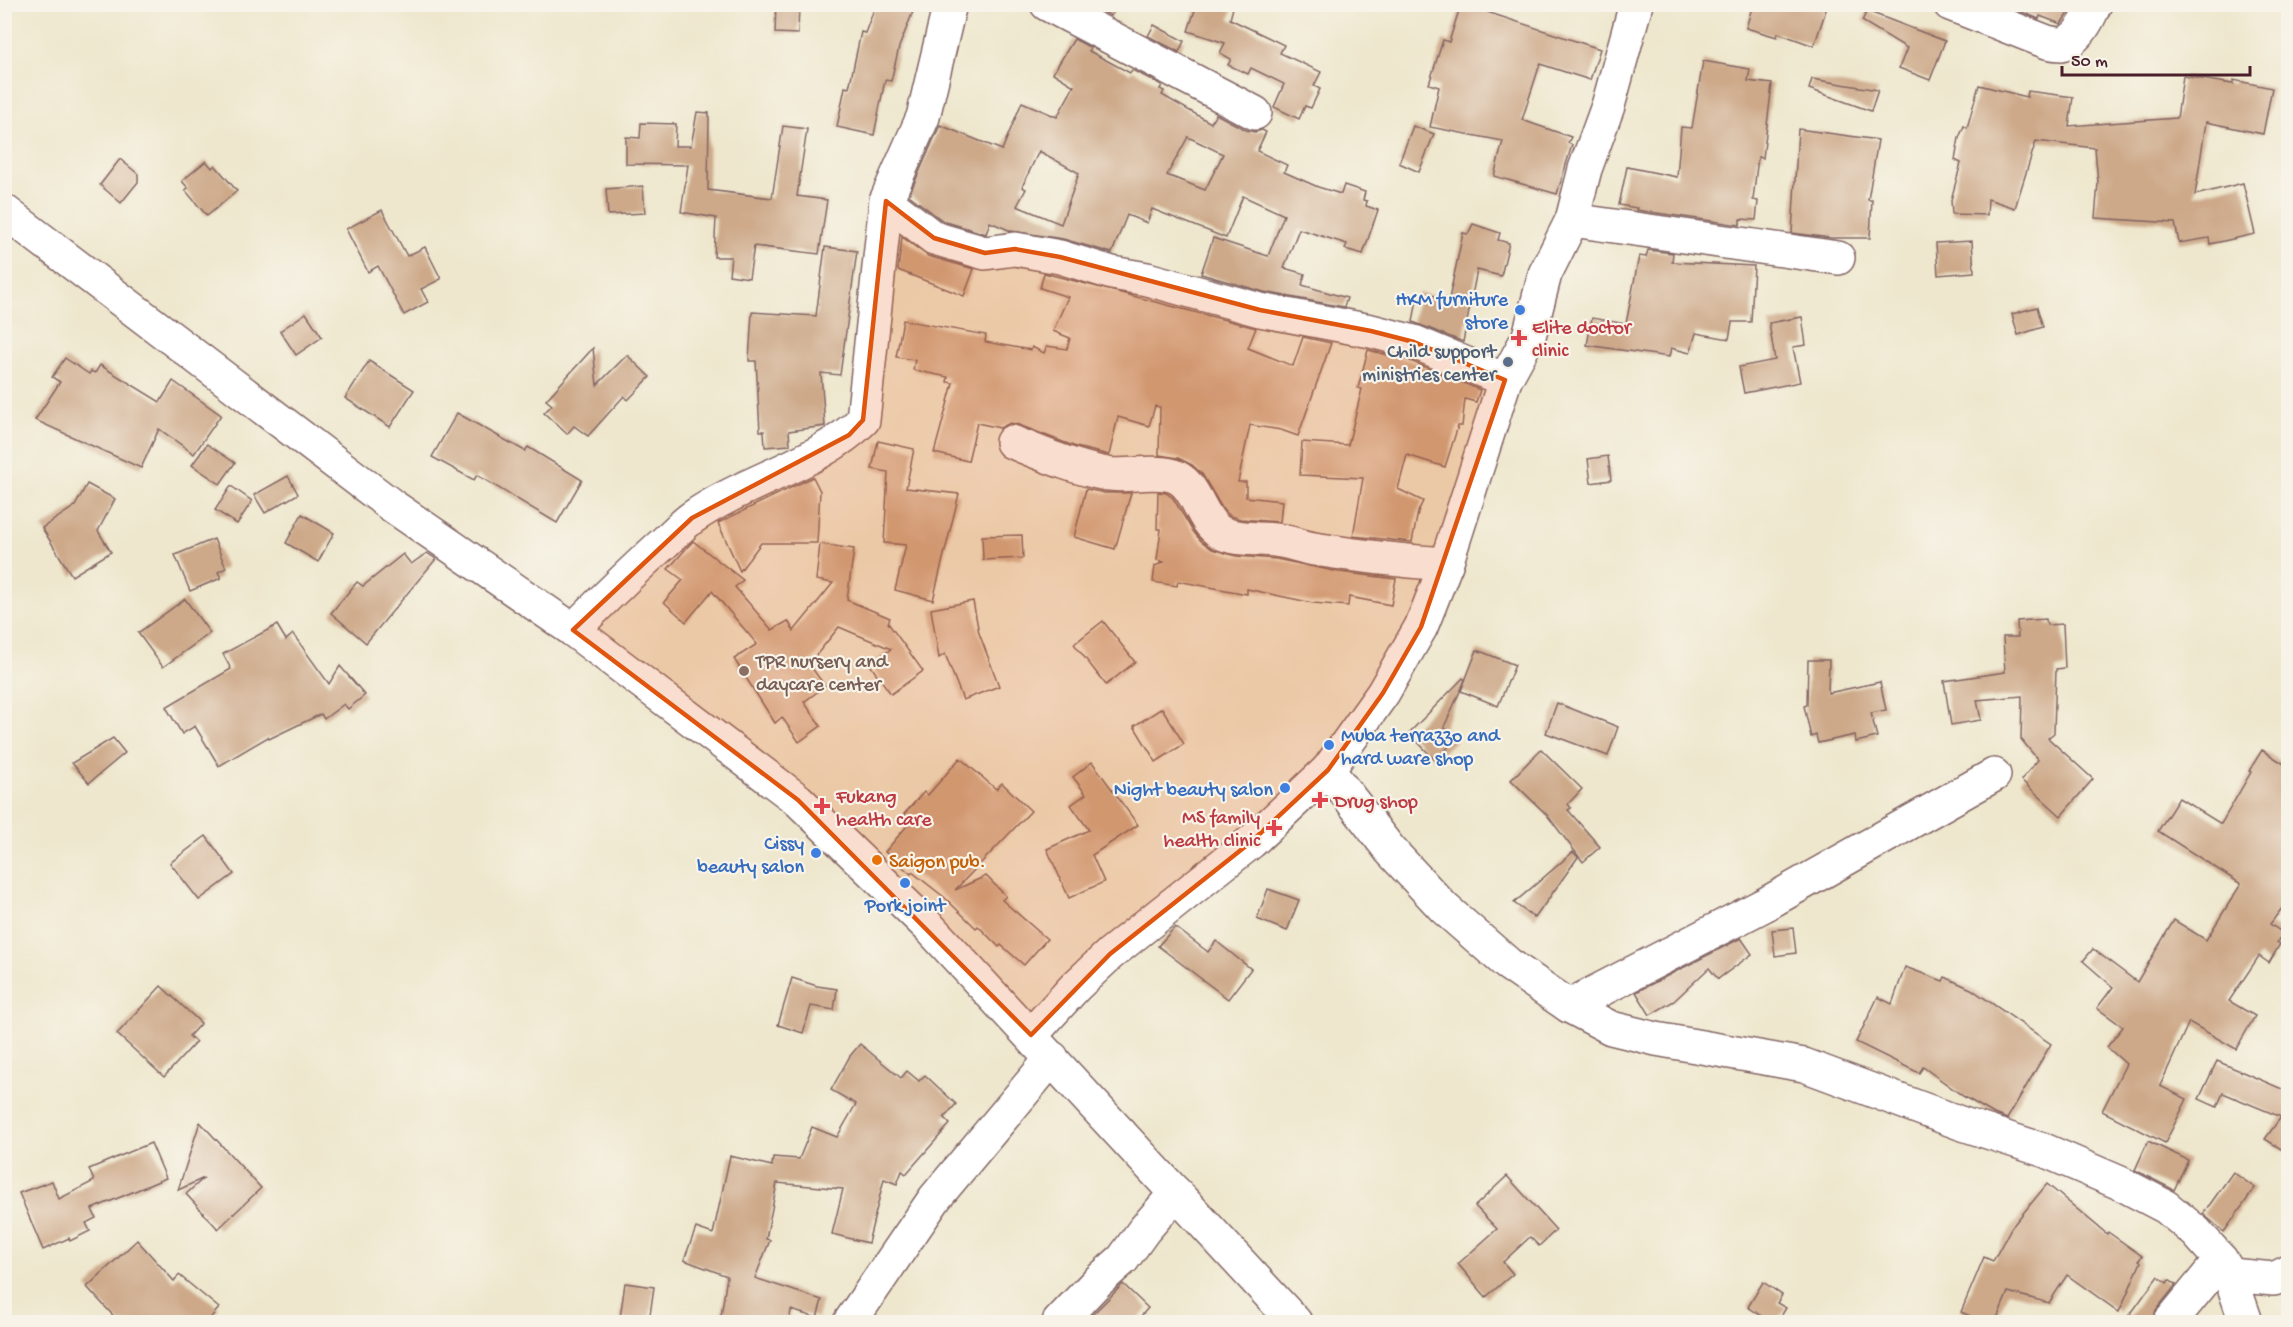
<svg xmlns="http://www.w3.org/2000/svg" width="2293" height="1327" viewBox="0 0 2293 1327" font-family="'Gochi Hand',sans-serif">
	<rect width="100%" height="100%" fill="#f7f3e8"/>
	<filter id="ink" filterUnits="userSpaceOnUse"><feTurbulence type="fractalNoise" baseFrequency=".0167" numOctaves="2"/><feDisplacementMap in="SourceGraphic" scale="12" xChannelSelector="R" yChannelSelector="G"/><feConvolveMatrix kernelMatrix="1 2 1 2 8 2 1 2 1" color-interpolation-filters="sRGB"/></filter>
	<filter id="wash" filterUnits="userSpaceOnUse"><feTurbulence type="fractalNoise" baseFrequency=".008" numOctaves="4" result="noise"/><feDisplacementMap in="SourceGraphic" scale="24" xChannelSelector="R" yChannelSelector="G"/><feGaussianBlur stdDeviation="1.35" result="paint"/><feColorMatrix in="noise" values="0 0 0 0 0 0 0 0 0 0 0 0 0 0 0 0 0 1.4 0 .05"/><feComposite in="paint" operator="in"/></filter>
	<g filter="url(#wash)">
		<rect width="100%" height="100%" fill="#eee7cd"/>
		<g id="blocks">
			<g fill="#cda989" fill-rule="evenodd">
				<path d="M 776,4 L 799,4 L 798,34 L 775,33 Z"/>
				<path d="M 876,4 L 916,4 L 899,47 L 891,81 L 885,80 L 874,135 L 837,127 L 845,87 L 849,88 L 861,32 L 865,33 Z"/>
				<path d="M 1095,4 L 1118,4 L 1111,16 L 1094,7 Z"/>
				<path d="M 1197,4 L 1234,4 L 1230,19 L 1284,45 L 1280,53 L 1321,72 L 1314,86 L 1320,89 L 1311,108 L 1305,106 L 1299,119 L 1274,107 L 1284,84 L 1251,68 L 1248,74 L 1228,65 L 1231,59 L 1220,53 L 1225,43 L 1188,31 Z"/>
				<path d="M 1461,4 L 1489,4 L 1487,12 L 1600,49 L 1590,80 L 1540,64 L 1522,120 L 1571,137 L 1568,143 L 1572,145 L 1557,194 L 1494,176 L 1503,141 L 1430,127 L 1439,87 L 1429,84 L 1443,40 L 1449,42 Z"/>
				<path d="M 1753,4 L 1828,4 L 1814,46 L 1778,33 L 1777,37 L 1746,28 Z"/>
				<path d="M 2003,4 L 2074,4 L 2061,24 L 2040,16 L 2039,19 Z"/>
				<path d="M 1867,11 L 1945,41 L 1930,80 L 1899,68 L 1907,48 L 1862,21 Z"/>
				<path d="M 1154,25 L 1184,41 L 1179,52 L 1148,36 Z"/>
				<path d="M 1074,39 L 1091,48 L 1089,51 L 1130,73 L 1132,70 L 1162,85 L 1160,89 L 1164,91 L 1162,95 L 1211,123 L 1216,114 L 1246,130 L 1255,132 L 1262,130 L 1266,132 L 1257,151 L 1287,165 L 1284,172 L 1318,187 L 1341,194 L 1344,185 L 1365,192 L 1363,200 L 1367,201 L 1366,206 L 1378,210 L 1363,254 L 1345,249 L 1347,244 L 1299,229 L 1284,268 L 1305,274 L 1302,285 L 1347,298 L 1344,307 L 1264,292 L 1201,274 L 1213,238 L 1268,256 L 1284,215 L 1243,196 L 1226,238 L 1152,209 L 1147,223 L 1127,215 L 1112,253 L 1063,239 L 1011,231 L 990,222 L 986,234 L 943,221 L 909,195 L 940,125 L 1002,150 L 1022,102 L 1057,117 L 1074,86 L 1053,73 ZM 1188,137 L 1223,154 L 1205,190 L 1167,175 ZM 1039,151 L 1079,173 L 1061,224 L 1017,206 L 1026,189 L 1022,187 Z"/>
				<path d="M 1703,61 L 1750,69 L 1748,81 L 1772,84 L 1763,158 L 1758,157 L 1753,200 L 1758,201 L 1756,220 L 1740,219 L 1740,225 L 1636,210 L 1637,208 L 1619,205 L 1627,167 L 1677,177 L 1681,127 L 1692,128 Z"/>
				<path d="M 2183,76 L 2233,84 L 2233,80 L 2272,88 L 2263,134 L 2206,122 L 2195,195 L 2243,183 L 2255,234 L 2210,244 L 2209,238 L 2179,243 L 2175,223 L 2095,218 L 2098,183 L 2095,148 L 2036,141 L 2015,208 L 1988,199 L 1987,215 L 1952,214 L 1951,200 L 1961,163 L 1955,160 L 1959,138 L 1964,126 L 1967,128 L 1979,85 L 2027,97 L 2028,91 L 2073,97 L 2069,126 L 2177,118 Z"/>
				<path d="M 1812,79 L 1878,90 L 1871,111 L 1809,89 Z"/>
				<path d="M 697,112 L 709,113 L 708,190 L 772,198 L 783,126 L 807,129 L 797,196 L 827,200 L 819,254 L 754,246 L 749,278 L 729,275 L 731,257 L 714,257 L 716,218 L 681,212 L 688,165 L 626,164 L 626,137 L 640,138 L 641,123 L 676,124 L 675,146 L 691,146 Z"/>
				<path d="M 1413,126 L 1434,134 L 1419,172 L 1399,163 Z"/>
				<path d="M 1798,129 L 1878,140 L 1868,200 L 1872,200 L 1870,238 L 1831,238 L 1792,233 Z"/>
				<path d="M 120,159 L 138,174 L 138,182 L 121,203 L 100,185 Z"/>
				<path d="M 206,161 L 212,168 L 215,165 L 237,191 L 207,216 L 185,190 L 188,188 L 182,181 Z"/>
				<path d="M 643,186 L 645,213 L 608,215 L 606,189 Z"/>
				<path d="M 382,210 L 407,256 L 425,247 L 441,279 L 421,289 L 428,302 L 404,315 L 378,266 L 368,272 L 346,229 Z"/>
				<path d="M 1473,224 L 1500,233 L 1498,240 L 1509,243 L 1501,276 L 1477,270 L 1463,342 L 1413,322 L 1418,293 L 1449,299 L 1463,233 L 1468,234 Z"/>
				<path d="M 902,237 L 928,256 L 974,269 L 964,296 L 898,270 Z"/>
				<path d="M 1972,241 L 1974,272 L 1938,275 L 1936,243 Z"/>
				<path d="M 825,247 L 857,251 L 840,375 L 821,373 L 825,426 L 789,431 L 790,445 L 765,447 L 764,431 L 760,431 L 756,361 L 749,361 L 752,312 L 816,316 Z"/>
				<path d="M 1648,250 L 1673,253 L 1672,262 L 1754,266 L 1751,322 L 1732,322 L 1729,339 L 1696,333 L 1690,353 L 1671,348 L 1669,357 L 1587,345 L 1592,318 L 1626,324 L 1639,256 L 1646,257 Z"/>
				<path d="M 1044,273 L 1256,328 L 1248,348 L 1293,366 L 1303,337 L 1331,343 L 1298,436 L 1281,430 L 1250,425 L 1238,482 L 1246,482 L 1246,497 L 1282,501 L 1280,522 L 1241,519 L 1230,516 L 1222,508 L 1202,474 L 1192,465 L 1178,458 L 1159,455 L 1160,407 L 1155,406 L 1149,426 L 1118,417 L 1109,455 L 1076,447 L 1019,425 L 1010,423 L 1000,428 L 977,423 L 968,461 L 934,453 L 953,383 L 947,382 L 948,377 L 913,370 L 915,360 L 896,357 L 903,320 L 986,335 L 985,342 L 1031,350 L 1032,347 L 1044,353 L 1047,346 L 1067,349 L 1070,338 L 1053,331 L 1068,297 L 1040,288 Z"/>
				<path d="M 2037,307 L 2043,327 L 2018,335 L 2012,314 Z"/>
				<path d="M 306,313 L 322,337 L 296,355 L 280,331 Z"/>
				<path d="M 1802,317 L 1806,345 L 1793,347 L 1800,382 L 1744,393 L 1739,367 L 1775,360 L 1769,323 Z"/>
				<path d="M 593,348 L 597,385 L 627,355 L 650,377 L 628,400 L 624,396 L 588,436 L 574,426 L 567,434 L 544,413 L 552,405 L 546,400 Z"/>
				<path d="M 1368,350 L 1408,360 L 1480,390 L 1476,402 L 1465,399 L 1462,426 L 1458,426 L 1445,467 L 1407,455 L 1398,489 L 1423,501 L 1418,512 L 1412,542 L 1353,536 L 1363,478 L 1300,475 L 1302,442 L 1348,445 L 1362,389 L 1358,388 Z"/>
				<path d="M 65,358 L 89,374 L 91,371 L 95,373 L 100,365 L 160,402 L 173,381 L 221,415 L 194,454 L 159,429 L 141,468 L 35,420 L 60,382 L 52,377 Z"/>
				<path d="M 369,361 L 414,390 L 390,427 L 345,398 Z"/>
				<path d="M 457,413 L 525,451 L 528,447 L 582,480 L 557,523 L 477,475 L 474,480 L 432,457 Z"/>
				<path d="M 878,441 L 914,449 L 906,488 L 959,494 L 933,600 L 895,590 L 906,545 L 884,543 L 888,472 L 872,469 Z"/>
				<path d="M 207,444 L 235,463 L 220,484 L 192,465 Z"/>
				<path d="M 1608,456 L 1611,480 L 1591,483 L 1588,459 Z"/>
				<path d="M 288,476 L 298,494 L 265,513 L 254,495 Z"/>
				<path d="M 813,477 L 820,491 L 817,543 L 761,543 L 740,571 L 718,523 Z"/>
				<path d="M 87,484 L 115,499 L 98,531 L 111,552 L 72,576 L 42,528 L 75,506 Z"/>
				<path d="M 231,486 L 252,501 L 237,524 L 215,510 Z"/>
				<path d="M 1086,489 L 1105,493 L 1131,493 L 1115,549 L 1074,537 Z"/>
				<path d="M 1158,492 L 1166,493 L 1173,498 L 1192,530 L 1201,541 L 1212,549 L 1236,556 L 1276,559 L 1339,572 L 1396,579 L 1391,605 L 1349,597 L 1348,606 L 1313,603 L 1247,589 L 1247,594 L 1178,581 L 1177,586 L 1153,582 L 1155,566 L 1164,562 L 1157,560 L 1161,529 L 1157,529 Z"/>
				<path d="M 302,514 L 334,533 L 318,562 L 286,543 Z"/>
				<path d="M 1022,535 L 1023,558 L 983,560 L 982,536 Z"/>
				<path d="M 214,539 L 226,568 L 218,572 L 221,578 L 190,591 L 175,555 Z"/>
				<path d="M 693,541 L 743,580 L 735,587 L 772,630 L 788,621 L 794,631 L 833,583 L 816,580 L 820,544 L 854,549 L 847,600 L 890,618 L 888,623 L 923,671 L 891,694 L 870,665 L 891,649 L 839,627 L 809,664 L 825,686 L 804,702 L 821,726 L 799,742 L 782,717 L 775,723 L 734,659 L 757,644 L 712,591 L 686,622 L 664,602 L 683,580 L 668,569 Z"/>
				<path d="M 427,553 L 436,559 L 366,643 L 331,613 L 357,582 L 363,586 L 403,554 L 411,564 Z"/>
				<path d="M 185,599 L 210,633 L 163,667 L 138,633 Z"/>
				<path d="M 973,601 L 979,633 L 999,686 L 963,700 L 945,654 L 939,658 L 931,609 Z"/>
				<path d="M 2046,619 L 2047,625 L 2063,624 L 2065,668 L 2056,669 L 2054,733 L 2048,738 L 2093,779 L 2061,816 L 2021,780 L 2038,760 L 2021,739 L 2022,696 L 1977,700 L 1981,720 L 1951,725 L 1944,681 L 2005,672 L 2003,637 L 2018,637 L 2017,621 Z"/>
				<path d="M 1103,621 L 1135,662 L 1106,685 L 1074,644 Z"/>
				<path d="M 277,625 L 286,640 L 293,634 L 329,684 L 340,666 L 365,695 L 348,709 L 344,704 L 324,719 L 321,714 L 269,739 L 268,737 L 219,766 L 195,726 L 182,734 L 166,707 L 231,669 L 223,654 Z"/>
				<path d="M 1477,650 L 1515,665 L 1498,706 L 1461,691 Z"/>
				<path d="M 1808,660 L 1829,660 L 1828,693 L 1880,682 L 1886,710 L 1871,713 L 1877,737 L 1856,742 L 1855,735 L 1818,743 L 1816,735 L 1811,737 L 1804,706 L 1807,705 Z"/>
				<path d="M 1463,678 L 1465,680 L 1444,727 L 1456,740 L 1435,760 L 1409,733 Z"/>
				<path d="M 1557,703 L 1618,727 L 1608,756 L 1546,733 Z"/>
				<path d="M 1162,708 L 1184,744 L 1156,762 L 1134,726 Z"/>
				<path d="M 113,738 L 125,753 L 89,783 L 72,763 Z"/>
				<path d="M 1541,749 L 1582,789 L 1568,804 L 1571,808 L 1568,810 L 1600,847 L 1583,862 L 1547,815 L 1511,780 Z"/>
				<path d="M 2262,750 L 2289,767 L 2289,899 L 2270,924 L 2283,933 L 2277,942 L 2280,944 L 2269,963 L 2259,956 L 2229,1001 L 2255,1016 L 2236,1049 L 2189,1022 L 2160,1086 L 2187,1099 L 2165,1143 L 2102,1111 L 2126,1064 L 2107,1047 L 2123,1027 L 2097,1008 L 2113,987 L 2083,961 L 2093,949 L 2137,982 L 2174,920 L 2206,940 L 2241,884 L 2158,831 L 2179,798 L 2221,824 L 2251,772 L 2249,771 Z"/>
				<path d="M 960,758 L 996,789 L 1002,783 L 1031,811 L 955,890 L 986,876 L 1006,896 L 1002,900 L 1047,939 L 1024,965 L 1001,945 L 999,947 L 978,926 L 976,928 L 944,897 L 912,872 L 911,874 L 885,852 L 911,821 L 904,814 L 924,792 L 928,795 Z"/>
				<path d="M 1092,762 L 1138,825 L 1092,855 L 1104,882 L 1069,898 L 1047,849 L 1089,830 L 1071,805 L 1086,794 L 1073,777 Z"/>
				<path d="M 206,836 L 234,874 L 199,900 L 170,863 Z"/>
				<path d="M 1573,852 L 1578,857 L 1535,918 L 1514,903 Z"/>
				<path d="M 1268,889 L 1299,900 L 1287,931 L 1257,919 Z"/>
				<path d="M 1175,927 L 1208,952 L 1216,941 L 1251,969 L 1228,999 L 1158,946 Z"/>
				<path d="M 1793,928 L 1796,953 L 1775,956 L 1772,930 Z"/>
				<path d="M 1741,938 L 1752,954 L 1718,979 L 1709,968 L 1674,1001 L 1650,1015 L 1636,992 Z"/>
				<path d="M 1905,967 L 1943,981 L 1945,977 L 1971,989 L 2051,1044 L 2007,1119 L 1994,1114 L 1963,1096 L 1923,1067 L 1919,1073 L 1856,1042 L 1878,997 L 1892,1004 Z"/>
				<path d="M 792,978 L 817,986 L 837,989 L 834,1010 L 811,1006 L 803,1033 L 778,1025 Z"/>
				<path d="M 161,986 L 201,1023 L 189,1036 L 196,1042 L 164,1077 L 117,1034 Z"/>
				<path d="M 860,1044 L 901,1078 L 907,1071 L 919,1081 L 925,1075 L 956,1104 L 944,1118 L 950,1124 L 906,1174 L 902,1171 L 897,1184 L 884,1179 L 868,1243 L 832,1234 L 843,1189 L 777,1183 L 766,1239 L 770,1240 L 755,1278 L 822,1300 L 817,1318 L 791,1310 L 789,1323 L 720,1323 L 727,1276 L 684,1260 L 696,1228 L 713,1234 L 730,1156 L 772,1166 L 773,1157 L 799,1159 L 812,1127 L 837,1137 L 856,1104 L 831,1090 L 850,1056 Z"/>
				<path d="M 2217,1061 L 2289,1092 L 2289,1154 L 2265,1139 L 2281,1117 L 2223,1093 L 2217,1107 L 2199,1099 Z"/>
				<path d="M 200,1122 L 261,1188 L 218,1229 L 186,1194 L 204,1178 L 178,1190 Z"/>
				<path d="M 2148,1141 L 2188,1160 L 2174,1190 L 2135,1170 Z"/>
				<path d="M 151,1143 L 166,1178 L 92,1209 L 96,1218 L 86,1223 L 90,1231 L 70,1241 L 69,1238 L 43,1250 L 19,1193 L 52,1181 L 59,1199 L 94,1181 L 89,1169 Z"/>
				<path d="M 2233,1172 L 2255,1188 L 2224,1232 L 2203,1214 Z"/>
				<path d="M 1507,1176 L 1556,1230 L 1539,1246 L 1530,1237 L 1503,1262 L 1513,1274 L 1486,1297 L 1458,1264 L 1497,1229 L 1475,1206 Z"/>
				<path d="M 2047,1184 L 2107,1234 L 2108,1232 L 2142,1256 L 2139,1260 L 2141,1262 L 2119,1312 L 2067,1275 L 2049,1303 L 2008,1292 L 1995,1323 L 1986,1323 L 1961,1312 L 1984,1257 L 1993,1261 L 2011,1228 Z"/>
				<path d="M 137,1240 L 174,1281 L 179,1275 L 219,1308 L 206,1323 L 120,1323 L 87,1287 Z"/>
				<path d="M 2158,1276 L 2167,1283 L 2169,1280 L 2176,1285 L 2156,1310 L 2152,1323 L 2124,1323 Z"/>
				<path d="M 1763,1282 L 1782,1295 L 1777,1303 L 1786,1308 L 1777,1323 L 1772,1323 L 1748,1307 Z"/>
				<path d="M 625,1283 L 654,1287 L 649,1322 L 620,1318 Z"/>
				<path d="M 1123,1284 L 1148,1308 L 1135,1323 L 1084,1323 Z"/>
			</g>
		</g>
	</g>
	<g filter="url(#ink)">
		<use href="#blocks" fill-opacity="0" stroke="#836564" stroke-width="1.5"/>
		<g fill="none" stroke-linecap="round" stroke-linejoin="round">
			<defs>
				<g id="minor">
					<path d="M 1047,4 L 1255,113"/>
					<path d="M 1950,4 L 2047,42 C 2051,43 2057,44 2061,44 C 2078,41 2089,18 2095,4"/>
					<path d="M 886,201 L 934,238 L 985,253 L 1015,249 L 1060,257 L 1112,273 L 1147,279 L 1260,310 L 1371,331 L 1414,342 L 1505,380"/>
					<path d="M 4,211 L 391,505 L 573,630 L 798,800 L 930,928 L 1295,1322"/>
					<path d="M 1572,220 L 1838,258"/>
					<path d="M 1012,442 C 1042,454 1074,468 1107,474 C 1128,477 1150,470 1171,475 C 1198,482 1198,519 1220,532 C 1233,540 1259,538 1274,540 C 1288,541 1301,547 1314,549 C 1358,556 1401,561 1446,564"/>
					<path d="M 573,630 C 603,600 633,570 665,542 C 674,534 683,524 693,517 C 744,481 821,463 863,420 L 886,201 L 923,117 L 950,4"/>
					<path d="M 1328,770 L 1390,850 L 1444,908 L 1508,964 L 1569,1006 L 1611,1028 L 1656,1039 L 1804,1065 L 1960,1123 L 2046,1151 L 2120,1183 L 2166,1207 L 2196,1232 L 2221,1260 L 2230,1275 L 2246,1322"/>
					<path d="M 1569,1006 L 1764,905 L 1994,775"/>
					<path d="M 1031,1035 L 1075,987 L 1110,954 L 1251,842 L 1328,770 L 1383,693 L 1421,627 L 1446,564 L 1505,380 L 1529,336 L 1545,274 L 1572,220 L 1585,169 L 1608,106 L 1636,4"/>
					<path d="M 2230,1275 L 2274,1279 L 2288,1272"/>
					<path d="M 850,1322 L 935,1198 L 1052,1058"/>
					<path d="M 1059,1322 L 1097,1282 L 1123,1259 L 1144,1230 L 1176,1193"/>
					<path d="M 2170,1322 L 2221,1260"/>
				</g>
			</defs>
			<use href="#minor" stroke="#836564" stroke-width="36"/>
			<use href="#minor" stroke="#fff" stroke-width="33"/>
		</g>
	</g>
	<path fill="#e0560e" fill-opacity="0.2" stroke="#e0560e" stroke-width="4.5" stroke-linejoin="round" d="M 886,201 L 934,238 L 985,253 L 1015,249 L 1060,257 L 1260,310 L 1371,331 L 1414,342 L 1505,380 L 1421,627 L 1383,693 L 1328,770 L 1251,842 L 1110,954 L 1031,1035 L 798,800 L 573,630 L 692,518 L 849,435 L 863,420 Z"/>
	<g fill="#3f7fe0" stroke="#f7f3e8" stroke-width="2">
		<circle cx="1520" cy="310" r="6"/>
		<circle cx="1329" cy="745" r="6"/>
		<circle cx="1285" cy="788" r="6"/>
		<circle cx="816" cy="853" r="6"/>
		<circle cx="905" cy="883" r="6"/>
	</g>
	<g fill="#e0444e" stroke="#f7f3e8" stroke-width="2">
		<path d="M1516 329h6v6h6v6h-6v6h-6v-6h-6v-6h6z"/>
		<path d="M1317 791h6v6h6v6h-6v6h-6v-6h-6v-6h6z"/>
		<path d="M819 797h6v6h6v6h-6v6h-6v-6h-6v-6h6z"/>
		<path d="M1271 819h6v6h6v6h-6v6h-6v-6h-6v-6h6z"/>
	</g>
	<circle fill="#5c6f8a" stroke="#f7f3e8" stroke-width="2" cx="1508" cy="362" r="6"/>
	<circle fill="#8d6e63" stroke="#f7f3e8" stroke-width="2" cx="744" cy="671" r="6"/>
	<circle fill="#e8710a" stroke="#f7f3e8" stroke-width="2" cx="877" cy="860" r="6"/>
	<g text-anchor="middle" stroke-width="4.5" stroke-linejoin="round" paint-order="stroke">
		<g font-size="20" fill="#366cbe" stroke="#f7f3e8" text-anchor="end">
			<text x="1508" y="305">HKM furniture<tspan x="1508" dy="23">store</tspan></text>
			<text x="1341" y="741" text-anchor="start">Muba terrazzo and<tspan x="1341" dy="23">hard ware shop</tspan></text>
			<text x="1273" y="795">Night beauty salon</text>
			<text x="804" y="849">Cissy<tspan x="804" dy="23">beauty salon</tspan></text>
			<text x="905" y="911" text-anchor="middle">Pork joint</text>
		</g>
		<g font-size="20" fill="#be3a42" stroke="#f7f3e8" text-anchor="start">
			<text x="1532" y="333">Elite doctor<tspan x="1532" dy="23">clinic</tspan></text>
			<text x="836" y="802">Fukang<tspan x="836" dy="23">health care</tspan></text>
			<text x="1334" y="807">Drug shop</text>
			<text x="1260" y="823" text-anchor="end">MS family<tspan x="1260" dy="23">health clinic</tspan></text>
		</g>
		<g font-size="20" fill="#4e5e75" stroke="#f7f3e8" text-anchor="end">
			<text x="1496" y="357">Child support<tspan x="1496" dy="23">ministries center</tspan></text>
		</g>
		<g font-size="20" fill="#785e54" stroke="#f7f3e8" text-anchor="start">
			<text x="756" y="667">TPR nursery and<tspan x="756" dy="23">daycare center</tspan></text>
		</g>
		<g font-size="20" fill="#c56008" stroke="#f7f3e8" text-anchor="start">
			<text x="889" y="867">Saigon pub.</text>
		</g>
	</g>
	<rect width="2293" height="1327" fill="none" stroke="#f7f3e8" stroke-width="24"/>
	<path d="M2062 66v9h188v-9" fill="none" stroke="#4a1f2b" stroke-width="3"/>
	<text x="2071" y="66" font-size="18" fill="#4a1f2b" stroke="#f7f3e8" stroke-width="4.5" paint-order="stroke">50 m</text>
</svg>
